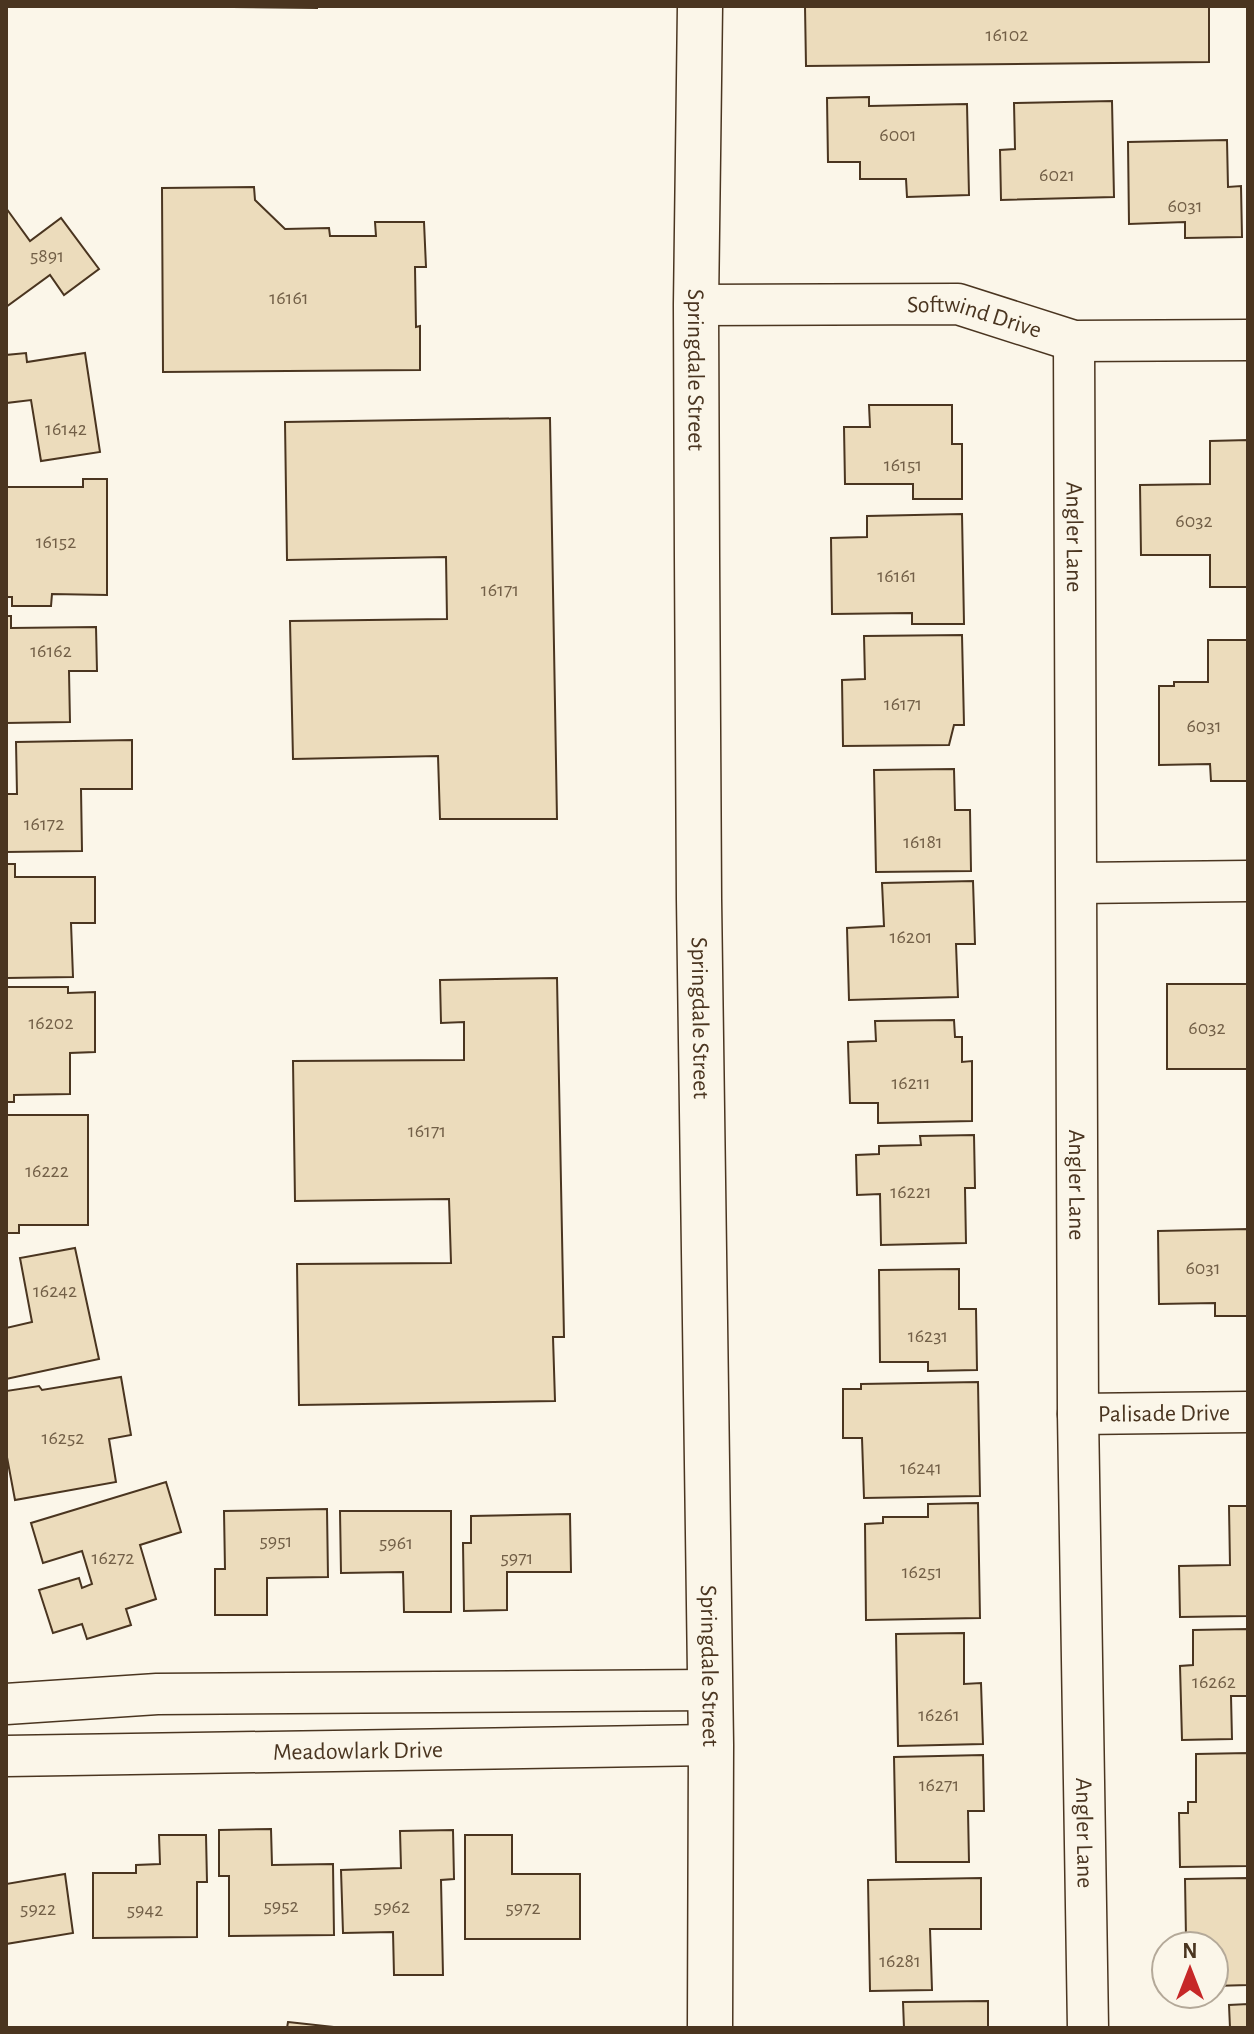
<svg xmlns="http://www.w3.org/2000/svg" width="1254" height="2034" viewBox="0 0 1254 2034" font-family="'Alegreya Sans',sans-serif">
	<rect width="100%" height="100%" fill="#fbf6e9"/>
	<g fill="#ecdcbc" stroke="#4a3520" stroke-width="2">
		<path d="M 233,6 L 317,6 L 317,8 L 233,7 Z"/>
		<path d="M 805,6 L 1209,6 L 1209,62 L 806,66 Z"/>
		<path d="M 869,97 L 869,106 L 967,104 L 969,195 L 907,197 L 906,179 L 860,179 L 860,162 L 828,162 L 827,98 Z"/>
		<path d="M 1112,101 L 1114,197 L 1001,200 L 1000,150 L 1015,149 L 1014,103 Z"/>
		<path d="M 1227,140 L 1228,187 L 1241,186 L 1242,237 L 1185,238 L 1185,222 L 1129,224 L 1128,142 Z"/>
		<path d="M 254,187 L 255,200 L 285,229 L 329,228 L 330,236 L 376,236 L 375,222 L 424,222 L 426,267 L 415,267 L 416,327 L 420,326 L 420,370 L 163,372 L 162,188 Z"/>
		<path d="M 6,208 L 30,241 L 61,218 L 99,269 L 64,295 L 50,275 L 6,307 Z"/>
		<path d="M 26,353 L 27,362 L 85,353 L 100,452 L 41,461 L 31,400 L 6,403 L 6,355 Z"/>
		<path d="M 869,405 L 952,405 L 952,444 L 962,444 L 962,499 L 913,499 L 913,484 L 845,484 L 844,427 L 870,427 Z"/>
		<path d="M 550,418 L 557,819 L 440,819 L 438,756 L 293,759 L 290,621 L 447,619 L 446,557 L 287,560 L 285,422 Z"/>
		<path d="M 1248,440 L 1248,587 L 1210,587 L 1210,555 L 1141,555 L 1140,485 L 1210,484 L 1210,441 Z"/>
		<path d="M 83,479 L 107,479 L 107,595 L 52,594 L 51,606 L 12,606 L 12,597 L 6,597 L 6,487 L 83,487 Z"/>
		<path d="M 962,514 L 964,624 L 912,624 L 912,613 L 832,614 L 831,538 L 867,537 L 867,516 Z"/>
		<path d="M 6,616 L 11,616 L 11,628 L 96,627 L 97,671 L 69,671 L 70,722 L 6,723 Z"/>
		<path d="M 962,635 L 964,725 L 954,725 L 949,745 L 843,746 L 842,680 L 865,679 L 864,636 Z"/>
		<path d="M 1208,640 L 1248,640 L 1248,781 L 1211,781 L 1210,764 L 1159,765 L 1159,686 L 1174,686 L 1174,682 L 1208,682 Z"/>
		<path d="M 132,740 L 132,789 L 81,789 L 82,851 L 6,852 L 6,794 L 17,794 L 16,742 Z"/>
		<path d="M 954,769 L 955,810 L 970,810 L 971,871 L 876,872 L 874,770 Z"/>
		<path d="M 6,864 L 15,864 L 15,877 L 95,877 L 95,923 L 71,923 L 73,977 L 7,978 Z"/>
		<path d="M 973,881 L 975,944 L 956,944 L 958,997 L 849,1000 L 847,928 L 884,926 L 882,883 Z"/>
		<path d="M 557,978 L 564,1337 L 553,1337 L 555,1401 L 299,1405 L 297,1264 L 451,1263 L 449,1199 L 295,1201 L 293,1061 L 464,1060 L 464,1022 L 441,1023 L 440,980 Z"/>
		<rect x="1167" y="984" width="81" height="85"/>
		<path d="M 6,987 L 68,987 L 68,993 L 95,992 L 95,1052 L 70,1053 L 70,1094 L 14,1095 L 14,1102 L 6,1102 Z"/>
		<path d="M 954,1020 L 955,1037 L 962,1037 L 962,1062 L 972,1061 L 972,1121 L 878,1123 L 878,1103 L 850,1103 L 848,1042 L 876,1041 L 875,1021 Z"/>
		<path d="M 6,1115 L 88,1115 L 88,1225 L 19,1225 L 19,1233 L 6,1233 Z"/>
		<path d="M 974,1135 L 975,1188 L 965,1188 L 966,1243 L 881,1245 L 880,1194 L 857,1195 L 856,1155 L 879,1154 L 879,1146 L 921,1145 L 920,1136 Z"/>
		<path d="M 1248,1229 L 1248,1316 L 1215,1316 L 1215,1303 L 1159,1304 L 1158,1231 Z"/>
		<path d="M 75,1248 L 99,1359 L 6,1379 L 6,1328 L 32,1322 L 20,1258 Z"/>
		<path d="M 959,1269 L 959,1309 L 976,1309 L 977,1370 L 928,1371 L 928,1362 L 880,1362 L 879,1270 Z"/>
		<path d="M 121,1377 L 131,1435 L 109,1439 L 116,1482 L 15,1500 L 6,1452 L 6,1391 L 39,1386 L 42,1390 Z"/>
		<path d="M 978,1382 L 980,1496 L 864,1498 L 862,1438 L 843,1438 L 843,1389 L 861,1389 L 861,1384 Z"/>
		<path d="M 166,1482 L 181,1532 L 140,1545 L 156,1599 L 126,1609 L 131,1625 L 87,1639 L 82,1624 L 53,1633 L 39,1590 L 79,1578 L 82,1588 L 92,1584 L 82,1551 L 43,1563 L 31,1523 Z"/>
		<path d="M 978,1503 L 980,1618 L 866,1620 L 865,1524 L 883,1523 L 883,1517 L 928,1517 L 928,1504 Z"/>
		<path d="M 1229,1506 L 1248,1506 L 1248,1616 L 1180,1617 L 1179,1566 L 1230,1565 Z"/>
		<path d="M 327,1509 L 328,1577 L 267,1578 L 267,1615 L 215,1615 L 215,1569 L 225,1569 L 224,1511 Z"/>
		<path d="M 340,1511 L 451,1511 L 451,1612 L 404,1612 L 403,1572 L 341,1573 Z"/>
		<path d="M 570,1514 L 571,1572 L 507,1572 L 507,1610 L 464,1611 L 463,1543 L 471,1543 L 471,1516 Z"/>
		<path d="M 1248,1629 L 1248,1696 L 1231,1696 L 1232,1739 L 1182,1740 L 1180,1666 L 1193,1665 L 1193,1630 Z"/>
		<path d="M 964,1633 L 964,1684 L 981,1683 L 983,1744 L 898,1746 L 896,1634 Z"/>
		<path d="M 1248,1753 L 1248,1866 L 1180,1867 L 1179,1813 L 1188,1813 L 1188,1802 L 1196,1802 L 1196,1754 Z"/>
		<path d="M 983,1755 L 984,1811 L 968,1811 L 969,1862 L 896,1862 L 894,1757 Z"/>
		<path d="M 271,1829 L 272,1865 L 333,1864 L 334,1935 L 229,1936 L 229,1876 L 219,1876 L 219,1830 Z"/>
		<path d="M 453,1830 L 454,1879 L 441,1880 L 443,1975 L 394,1975 L 393,1932 L 343,1933 L 341,1870 L 401,1868 L 400,1831 Z"/>
		<path d="M 159,1835 L 206,1835 L 207,1882 L 197,1882 L 197,1937 L 93,1938 L 93,1873 L 136,1873 L 136,1865 L 160,1864 Z"/>
		<path d="M 465,1835 L 512,1835 L 512,1874 L 580,1874 L 580,1939 L 465,1939 Z"/>
		<path d="M 65,1874 L 73,1933 L 6,1944 L 6,1884 Z"/>
		<path d="M 981,1878 L 981,1929 L 930,1929 L 932,1990 L 870,1991 L 868,1880 Z"/>
		<path d="M 1248,1878 L 1248,1985 L 1214,1986 L 1214,1946 L 1195,1946 L 1195,1938 L 1186,1938 L 1185,1879 Z"/>
		<path d="M 988,2001 L 988,2028 L 904,2028 L 903,2002 Z"/>
		<path d="M 1248,2004 L 1248,2028 L 1230,2028 L 1229,2005 Z"/>
		<path d="M 288,2022 L 343,2028 L 287,2028 Z"/>
	</g>
	<g fill="none" stroke-linecap="round" stroke-linejoin="round">
		<defs>
			<g id="street">
				<path id="s1" d="M 696,305 L 958,304 L 1074,341 L 1248,340"/>
				<path id="s2" d="M 1074,341 L 1078,1414 L 1088,2028"/>
				<path d="M 1078,883 L 1248,881"/>
				<path id="s3" d="M 1078,1414 L 1248,1412"/>
				<path d="M 6,1704 L 157,1694 L 709,1690"/>
				<path id="s4" d="M 6,1756 L 711,1745"/>
			</g>
			<g id="secondary">
				<path id="s5" d="M 700,6 L 696,305 L 697,557 L 699,899 L 711,1745 L 710,2028"/>
			</g>
		</defs>
		<use href="#street" stroke="#4a3520" stroke-width="43"/>
		<use href="#secondary" stroke="#4a3520" stroke-width="47"/>
		<use href="#street" stroke="#fbf6e9" stroke-width="40"/>
		<use href="#secondary" stroke="#fbf6e9" stroke-width="44"/>
	</g>
	<g text-anchor="middle" stroke-width="6" stroke-linejoin="round" paint-order="stroke">
		<g font-size="20" fill="#725f47">
			<text x="1007" y="41">16102</text>
			<text x="898" y="141">6001</text>
			<text x="1057" y="181">6021</text>
			<text x="1185" y="212">6031</text>
			<text x="47" y="262">5891</text>
			<text x="289" y="304">16161</text>
			<text x="66" y="435">16142</text>
			<text x="903" y="471">16151</text>
			<text x="1194" y="527">6032</text>
			<text x="56" y="548">16152</text>
			<text x="897" y="582">16161</text>
			<text x="500" y="596">16171</text>
			<text x="51" y="657">16162</text>
			<text x="903" y="710">16171</text>
			<text x="1204" y="732">6031</text>
			<text x="44" y="830">16172</text>
			<text x="923" y="848">16181</text>
			<text x="911" y="943">16201</text>
			<text x="51" y="1029">16202</text>
			<text x="1207" y="1034">6032</text>
			<text x="911" y="1089">16211</text>
			<text x="427" y="1137">16171</text>
			<text x="47" y="1177">16222</text>
			<text x="911" y="1198">16221</text>
			<text x="1203" y="1274">6031</text>
			<text x="55" y="1297">16242</text>
			<text x="928" y="1342">16231</text>
			<text x="63" y="1444">16252</text>
			<text x="921" y="1474">16241</text>
			<text x="276" y="1547">5951</text>
			<text x="396" y="1549">5961</text>
			<text x="113" y="1564">16272</text>
			<text x="517" y="1564">5971</text>
			<text x="922" y="1578">16251</text>
			<text x="1214" y="1688">16262</text>
			<text x="939" y="1721">16261</text>
			<text x="939" y="1791">16271</text>
			<text x="281" y="1912">5952</text>
			<text x="392" y="1913">5962</text>
			<text x="523" y="1914">5972</text>
			<text x="38" y="1915">5922</text>
			<text x="145" y="1916">5942</text>
			<text x="900" y="1967">16281</text>
		</g>
		<g font-size="24" fill="#4a3520" stroke="#fbf6e9">
			<text dy="8" stroke="none"><textPath href="#s1" startOffset="280">Softwind Drive</textPath></text>
			<text dy="8" stroke="none"><textPath href="#s5" startOffset="364">Springdale Street</textPath></text>
			<text dy="8" stroke="none"><textPath href="#s2" startOffset="196">Angler Lane</textPath></text>
			<text dy="8" stroke="none"><textPath href="#s5" startOffset="1012">Springdale Street</textPath></text>
			<text dy="8" stroke="none"><textPath href="#s2" startOffset="844">Angler Lane</textPath></text>
			<text dy="8" stroke="none"><textPath href="#s3" startOffset="86">Palisade Drive</textPath></text>
			<text dy="8" stroke="none"><textPath href="#s5" startOffset="1660">Springdale Street</textPath></text>
			<text dy="8" stroke="none"><textPath href="#s4" startOffset="352">Meadowlark Drive</textPath></text>
			<text dy="8" stroke="none"><textPath href="#s2" startOffset="1492">Angler Lane</textPath></text>
		</g>
	</g>
	<rect width="1254" height="2034" fill="none" stroke="#4a3520" stroke-width="16"/>
	<g transform="translate(1190 1970)"><circle r="38" fill="#fbf6e9" stroke="#b4a999" stroke-width="2"/>
	<path d="M0-6L14 30L0 20L-14 30Z" fill="#c62828"/>
	<text y="-12" font-size="22" font-weight="bold" text-anchor="middle" fill="#4a3520">N</text>
	</g>
</svg>
